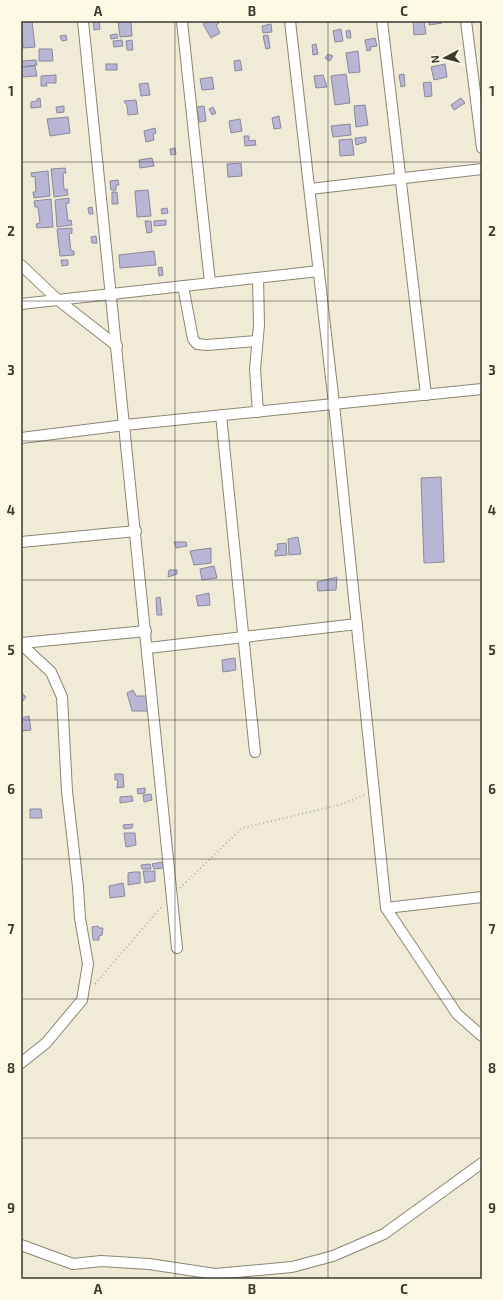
<svg xmlns="http://www.w3.org/2000/svg" width="503" height="1300" viewBox="0 0 503 1300" font-family="'Exo 2',sans-serif">
	<rect width="100%" height="100%" fill="#f0ebd6"/>
	<g fill="#b8b5d5" stroke="#8a889b">
		<path d="M 21,21 L 32,21 L 35,47 L 23,48 Z"/>
		<path d="M 93,21 L 99,21 L 100,29 L 94,30 Z"/>
		<path d="M 118,21 L 131,21 L 132,36 L 120,37 Z"/>
		<path d="M 209,21 L 216,21 L 219,23 L 216,25 L 220,33 L 211,38 L 203,24 Z"/>
		<path d="M 413,21 L 424,21 L 426,34 L 414,35 Z"/>
		<path d="M 429,21 L 441,21 L 442,23 L 429,25 Z"/>
		<path d="M 271,24 L 272,32 L 263,33 L 262,26 Z"/>
		<path d="M 341,29 L 343,41 L 335,42 L 333,31 Z"/>
		<path d="M 350,30 L 351,38 L 347,38 L 346,31 Z"/>
		<path d="M 117,34 L 118,38 L 111,39 L 110,35 Z"/>
		<path d="M 66,35 L 67,40 L 62,41 L 60,36 Z"/>
		<path d="M 268,35 L 270,48 L 266,49 L 263,36 Z"/>
		<path d="M 375,38 L 377,46 L 370,47 L 371,50 L 367,51 L 365,40 Z"/>
		<path d="M 122,40 L 123,46 L 114,47 L 113,41 Z"/>
		<path d="M 132,40 L 133,50 L 127,50 L 126,41 Z"/>
		<path d="M 316,44 L 318,54 L 313,55 L 312,45 Z"/>
		<path d="M 39,49 L 52,49 L 53,61 L 39,61 Z"/>
		<path d="M 358,51 L 360,72 L 349,73 L 346,53 Z"/>
		<path d="M 328,54 L 333,56 L 330,61 L 325,58 Z"/>
		<path d="M 36,60 L 37,65 L 21,67 L 21,61 Z"/>
		<path d="M 240,60 L 242,70 L 235,71 L 234,61 Z"/>
		<rect x="106" y="64" width="11" height="6"/>
		<path d="M 445,64 L 447,77 L 434,80 L 431,67 Z"/>
		<path d="M 35,66 L 37,76 L 22,77 L 21,67 Z"/>
		<path d="M 346,74 L 350,103 L 335,105 L 331,76 Z"/>
		<path d="M 404,74 L 405,86 L 401,87 L 399,75 Z"/>
		<path d="M 56,75 L 56,83 L 46,83 L 47,86 L 41,86 L 41,76 Z"/>
		<path d="M 323,75 L 327,87 L 316,88 L 314,76 Z"/>
		<path d="M 212,77 L 214,89 L 202,90 L 200,79 Z"/>
		<path d="M 431,82 L 432,96 L 425,97 L 423,83 Z"/>
		<path d="M 148,83 L 150,95 L 141,96 L 139,84 Z"/>
		<path d="M 40,98 L 41,107 L 31,108 L 31,102 L 37,101 L 37,99 Z"/>
		<path d="M 461,98 L 465,103 L 454,110 L 451,105 Z"/>
		<path d="M 136,100 L 138,114 L 128,115 L 127,106 L 124,101 Z"/>
		<path d="M 365,105 L 368,125 L 356,127 L 354,106 Z"/>
		<path d="M 64,106 L 64,112 L 57,113 L 56,107 Z"/>
		<path d="M 204,106 L 206,121 L 199,122 L 197,107 Z"/>
		<path d="M 213,107 L 216,113 L 212,115 L 209,109 Z"/>
		<path d="M 279,116 L 281,128 L 274,129 L 272,118 Z"/>
		<path d="M 68,117 L 70,133 L 50,136 L 47,119 Z"/>
		<path d="M 240,119 L 242,131 L 231,133 L 229,121 Z"/>
		<path d="M 350,124 L 351,135 L 333,137 L 331,126 Z"/>
		<path d="M 155,128 L 156,133 L 153,134 L 154,140 L 146,142 L 144,131 Z"/>
		<path d="M 244,136 L 249,136 L 249,141 L 255,140 L 256,145 L 245,146 Z"/>
		<path d="M 366,137 L 366,142 L 356,145 L 355,138 Z"/>
		<path d="M 352,139 L 354,155 L 340,156 L 339,140 Z"/>
		<path d="M 175,148 L 176,154 L 171,155 L 170,149 Z"/>
		<path d="M 152,158 L 154,166 L 140,168 L 139,160 Z"/>
		<path d="M 241,163 L 242,176 L 228,177 L 227,164 Z"/>
		<path d="M 65,168 L 66,173 L 63,173 L 64,190 L 67,189 L 68,195 L 54,197 L 51,169 Z"/>
		<path d="M 48,171 L 50,196 L 34,198 L 33,192 L 36,192 L 35,176 L 32,177 L 31,173 Z"/>
		<path d="M 118,180 L 119,185 L 116,185 L 116,190 L 111,190 L 110,181 Z"/>
		<path d="M 148,190 L 151,216 L 137,217 L 135,191 Z"/>
		<path d="M 112,192 L 117,192 L 118,204 L 112,204 Z"/>
		<path d="M 69,198 L 69,203 L 66,204 L 68,221 L 71,220 L 72,225 L 57,227 L 55,200 Z"/>
		<path d="M 51,199 L 53,227 L 37,228 L 36,224 L 40,223 L 38,207 L 35,207 L 34,201 Z"/>
		<path d="M 92,207 L 93,214 L 89,214 L 88,208 Z"/>
		<path d="M 167,208 L 168,213 L 162,214 L 161,209 Z"/>
		<path d="M 166,220 L 166,225 L 154,226 L 154,221 Z"/>
		<path d="M 145,221 L 151,221 L 152,232 L 147,233 Z"/>
		<path d="M 72,228 L 72,233 L 69,234 L 71,251 L 74,251 L 74,255 L 60,256 L 57,229 Z"/>
		<path d="M 96,236 L 97,243 L 92,243 L 91,237 Z"/>
		<path d="M 154,251 L 156,265 L 120,268 L 119,255 Z"/>
		<path d="M 61,260 L 68,260 L 68,265 L 62,266 Z"/>
		<path d="M 162,267 L 163,275 L 159,276 L 158,268 Z"/>
		<path d="M 441,477 L 444,562 L 424,563 L 421,478 Z"/>
		<path d="M 298,537 L 301,554 L 289,555 L 288,539 Z"/>
		<path d="M 174,542 L 186,542 L 187,546 L 176,548 Z"/>
		<path d="M 286,543 L 287,555 L 275,556 L 275,551 L 278,550 L 277,544 Z"/>
		<path d="M 211,548 L 211,563 L 194,565 L 190,551 Z"/>
		<path d="M 214,566 L 217,578 L 202,580 L 200,569 Z"/>
		<path d="M 169,570 L 177,570 L 177,574 L 168,577 Z"/>
		<path d="M 337,577 L 336,590 L 318,591 L 317,582 Z"/>
		<path d="M 209,593 L 210,605 L 198,606 L 196,596 Z"/>
		<path d="M 160,597 L 162,615 L 157,615 L 156,598 Z"/>
		<path d="M 235,658 L 236,670 L 223,672 L 222,660 Z"/>
		<path d="M 133,690 L 136,696 L 147,696 L 148,711 L 132,711 L 127,693 Z"/>
		<path d="M 21,692 L 26,697 L 21,703 Z"/>
		<path d="M 29,716 L 31,730 L 21,731 L 21,718 Z"/>
		<path d="M 115,774 L 123,774 L 124,787 L 117,788 L 118,780 L 115,780 Z"/>
		<path d="M 145,788 L 145,793 L 138,794 L 137,789 Z"/>
		<path d="M 151,794 L 152,800 L 144,802 L 143,795 Z"/>
		<path d="M 132,796 L 133,801 L 120,803 L 120,797 Z"/>
		<path d="M 30,809 L 41,809 L 42,818 L 30,818 Z"/>
		<path d="M 133,824 L 132,828 L 124,829 L 123,825 Z"/>
		<path d="M 124,833 L 135,833 L 136,845 L 126,847 Z"/>
		<path d="M 162,862 L 164,868 L 154,869 L 152,864 Z"/>
		<path d="M 150,864 L 151,869 L 142,869 L 141,865 Z"/>
		<path d="M 143,871 L 155,871 L 155,881 L 145,883 Z"/>
		<path d="M 134,872 L 140,872 L 140,883 L 128,885 L 128,873 Z"/>
		<path d="M 123,883 L 125,896 L 110,898 L 109,886 Z"/>
		<path d="M 98,926 L 99,928 L 103,928 L 102,935 L 99,936 L 99,940 L 93,940 L 92,927 Z"/>
	</g>
	<g fill="none" stroke-linecap="round" stroke-linejoin="round">
		<defs>
			<g id="street">
				<path d="M 83,21 L 177,948"/>
				<path d="M 182,21 L 210,283"/>
				<path d="M 290,21 L 334,404 L 386,908 L 457,1014 L 482,1036"/>
				<path d="M 382,21 L 426,395"/>
				<path d="M 466,21 L 482,148"/>
				<path d="M 310,189 L 482,169"/>
				<path d="M 21,265 L 58,300 L 117,346"/>
				<path d="M 183,286 L 193,339 L 197,344 L 207,345 L 257,341"/>
				<path d="M 21,304 L 319,271"/>
				<path d="M 258,412 L 255,369 L 259,325 L 258,278"/>
				<path d="M 221,415 L 255,752"/>
				<path d="M 21,438 L 125,425 L 482,389"/>
				<path d="M 21,542 L 136,531"/>
				<path d="M 21,643 L 146,631"/>
				<path d="M 21,644 L 51,672 L 62,697 L 67,791 L 78,887 L 80,918 L 88,964 L 82,1000 L 46,1043 L 21,1063"/>
				<path d="M 148,648 L 357,624"/>
				<path d="M 386,908 L 482,897"/>
				<path d="M 21,1245 L 73,1264 L 101,1261 L 149,1264 L 215,1274 L 292,1267 L 333,1256 L 384,1234 L 482,1163"/>
			</g>
		</defs>
		<use href="#street" stroke="#8a8673" stroke-width="12"/>
		<g stroke="#b3b09f" stroke-width="2" stroke-dasharray="1 3" stroke-linecap="butt">
			<path d="M 180,888 L 242,828 L 339,805 L 365,795"/>
			<path d="M 95,984 L 163,905"/>
		</g>
		<use href="#street" stroke="#fff" stroke-width="10"/>
	</g>
	<path fill="none" stroke="#3a3930" stroke-width="1" stroke-opacity="0.55" d="M 175,21 L 175,1279M 328,21 L 328,1279M 21,162 L 482,162M 21,301 L 482,301M 21,441 L 482,441M 21,580 L 482,580M 21,720 L 482,720M 21,859 L 482,859M 21,999 L 482,999M 21,1138 L 482,1138"/>
	<rect width="503" height="1300" fill="none" stroke="#fdf9e4" stroke-width="44"/>
	<g transform="translate(445 58) rotate(263)" stroke="#fdf9e4" stroke-width="3" paint-order="stroke">
	<path d="M0-3L7 15L0 10L-7 15Z" fill="#3a3930"/>
	<text y="-6" font-size="11" font-weight="bold" text-anchor="middle" fill="#3a3930">N</text>
	</g>
	<rect x="22" y="22" width="459" height="1256" fill="none" stroke="#3a3930" stroke-width="1.5"/>
	<g font-size="13" text-anchor="middle" font-weight="bold" fill="#3a3930">
		<text x="98" y="16">A</text>
		<text x="252" y="16">B</text>
		<text x="404" y="16">C</text>
		<text x="11" y="96">1</text>
		<text x="492" y="96">1</text>
		<text x="11" y="236">2</text>
		<text x="492" y="236">2</text>
		<text x="11" y="375">3</text>
		<text x="492" y="375">3</text>
		<text x="11" y="515">4</text>
		<text x="492" y="515">4</text>
		<text x="11" y="655">5</text>
		<text x="492" y="655">5</text>
		<text x="11" y="794">6</text>
		<text x="492" y="794">6</text>
		<text x="11" y="934">7</text>
		<text x="492" y="934">7</text>
		<text x="11" y="1073">8</text>
		<text x="492" y="1073">8</text>
		<text x="11" y="1213">9</text>
		<text x="492" y="1213">9</text>
		<text x="98" y="1294">A</text>
		<text x="252" y="1294">B</text>
		<text x="404" y="1294">C</text>
	</g>
</svg>
